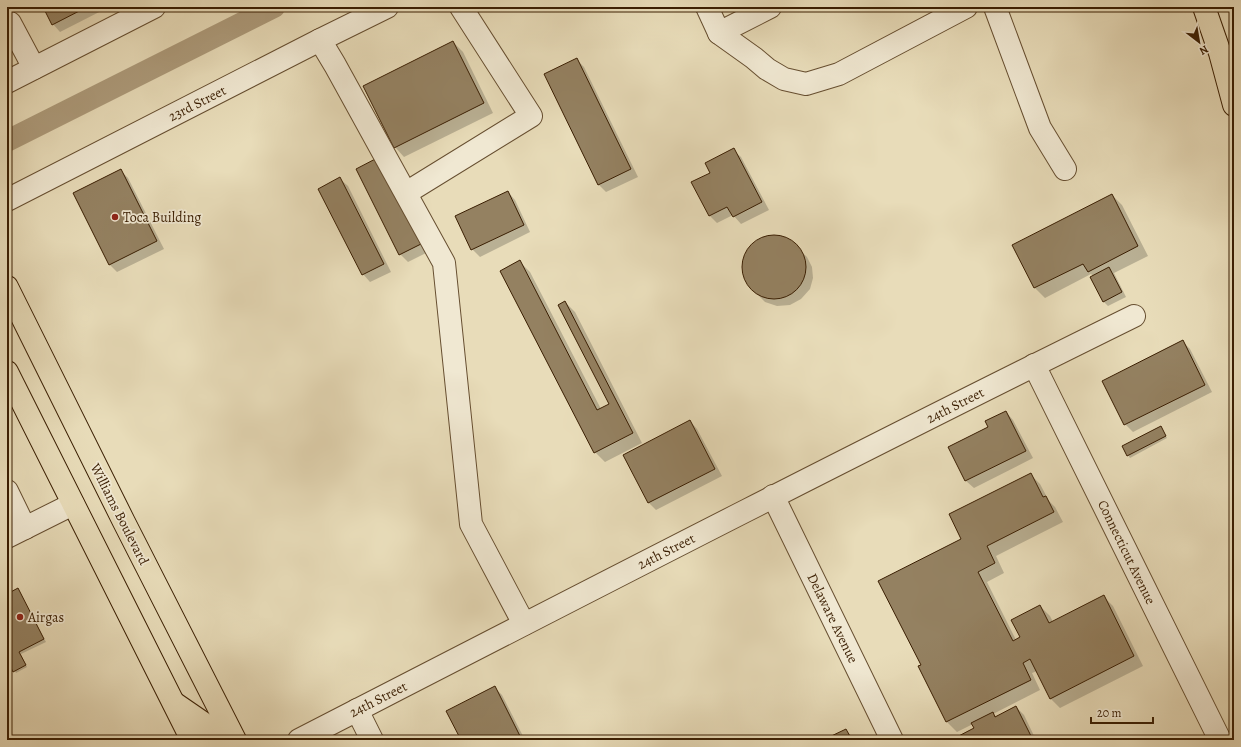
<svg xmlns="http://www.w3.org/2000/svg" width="1241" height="747" viewBox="0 0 1241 747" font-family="Alegreya,serif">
	<rect width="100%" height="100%" fill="#e8dcb9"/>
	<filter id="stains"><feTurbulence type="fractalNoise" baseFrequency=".005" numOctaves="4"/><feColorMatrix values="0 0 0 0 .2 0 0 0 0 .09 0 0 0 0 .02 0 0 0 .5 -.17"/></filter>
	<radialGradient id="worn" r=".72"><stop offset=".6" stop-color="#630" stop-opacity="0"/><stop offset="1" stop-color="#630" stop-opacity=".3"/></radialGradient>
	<g fill="#0003">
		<path d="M 44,7 L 109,7 L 60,32 L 53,24 Z"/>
		<path d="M 453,42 L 463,52 L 493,113 L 404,157 L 395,147 Z"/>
		<path d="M 577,60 L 584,67 L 638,177 L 606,192 L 598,184 Z"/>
		<path d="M 733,150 L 741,157 L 769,210 L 741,224 L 733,215 L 717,223 L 710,216 L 712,173 Z"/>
		<path d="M 381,157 L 432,250 L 408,262 L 400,254 Z"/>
		<path d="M 120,170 L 128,178 L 164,249 L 117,272 L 110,265 Z"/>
		<path d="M 340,179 L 348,186 L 391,272 L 370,282 L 363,274 Z"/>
		<path d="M 508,192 L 515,200 L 530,232 L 480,257 L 472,249 Z"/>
		<path d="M 1112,195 L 1122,205 L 1148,256 L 1114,273 L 1126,297 L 1108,306 L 1103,301 L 1093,276 L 1091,274 L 1045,298 L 1035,288 L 1014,245 Z"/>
		<path d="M 767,237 L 779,237 L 790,241 L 807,257 L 812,267 L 813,278 L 810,289 L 801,299 L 790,305 L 777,306 L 765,302 L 748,285 L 743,274 L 743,262 L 748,251 L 756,242 Z"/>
		<path d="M 520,262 L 530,272 L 601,409 L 610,404 L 565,302 L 575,312 L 642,443 L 605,462 L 595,452 Z"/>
		<path d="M 1183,342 L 1190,349 L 1212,392 L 1133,432 L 1125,424 L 1104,381 Z"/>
		<path d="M 1006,412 L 1013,420 L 1033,458 L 974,488 L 966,481 L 949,447 L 989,427 Z"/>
		<path d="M 690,421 L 697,429 L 722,476 L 656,510 L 649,503 L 624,455 Z"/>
		<path d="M 1161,427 L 1167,438 L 1130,458 L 1128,455 Z"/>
		<path d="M 1030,474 L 1040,484 L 1049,501 L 1055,507 L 1063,522 L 996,556 L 1004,573 L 987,582 L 1016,640 L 1021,637 L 1040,606 L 1050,616 L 1053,622 L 1103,596 L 1113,606 L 1143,666 L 1060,708 L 1050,698 L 1037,671 L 1032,673 L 1040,690 L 993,714 L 997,717 L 1016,707 L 1024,715 L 1036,740 L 955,740 L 975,729 L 973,724 L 957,732 L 947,722 L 919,667 L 922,665 L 963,539 Z"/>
		<path d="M 18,589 L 46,642 L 21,654 L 27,667 L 16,673 L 9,661 L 7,662 L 7,595 Z"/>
		<path d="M 495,688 L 502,695 L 525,740 L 462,740 Z"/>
		<path d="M 846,730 L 855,740 L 825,740 Z"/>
	</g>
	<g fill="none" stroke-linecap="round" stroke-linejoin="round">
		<path stroke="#ad9b7b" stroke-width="22" d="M 7,141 L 274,7"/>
	</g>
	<g fill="#948161" stroke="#3a1e02">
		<path d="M 43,7 L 87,7 L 52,25 Z"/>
		<path d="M 453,41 L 484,103 L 394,148 L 363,86 Z"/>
		<path d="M 577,58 L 631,169 L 598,185 L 544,74 Z"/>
		<path d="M 734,148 L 762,202 L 733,217 L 727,207 L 709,216 L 691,182 L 710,173 L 705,163 Z"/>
		<path d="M 381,156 L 425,242 L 399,255 L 356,169 Z"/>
		<path d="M 121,169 L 157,241 L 109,265 L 73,193 Z"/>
		<path d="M 340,177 L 384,264 L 362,275 L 318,189 Z"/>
		<path d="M 508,191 L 524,225 L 471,250 L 455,216 Z"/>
		<path d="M 1112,194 L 1138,246 L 1088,272 L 1083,264 L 1034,288 L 1012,245 Z"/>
		<circle cx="774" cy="267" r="32"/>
		<path d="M 520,260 L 597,410 L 609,404 L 558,305 L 565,301 L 633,433 L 594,453 L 500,271 Z"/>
		<path d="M 1109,267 L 1122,292 L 1103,302 L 1090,277 Z"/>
		<path d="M 1183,340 L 1205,385 L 1124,425 L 1102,381 Z"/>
		<path d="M 1006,411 L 1026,451 L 965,481 L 948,447 L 988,427 L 985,421 Z"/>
		<path d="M 690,420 L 715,469 L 648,503 L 623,455 Z"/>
		<path d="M 1161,426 L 1166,436 L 1127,456 L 1122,446 Z"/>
		<path d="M 1031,473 L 1043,497 L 1046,496 L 1054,512 L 987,546 L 995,563 L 978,572 L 1013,641 L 1020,637 L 1011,620 L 1040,605 L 1049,623 L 1104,595 L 1134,656 L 1050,699 L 1030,659 L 1023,663 L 1031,680 L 946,722 L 918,666 L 921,665 L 878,581 L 961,539 L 949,514 Z"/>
		<path d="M 18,588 L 44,639 L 19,652 L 26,665 L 13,672 L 7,660 L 7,594 Z"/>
		<path d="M 495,686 L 522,740 L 461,740 L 446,711 Z"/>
		<path d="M 1016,706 L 1033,740 L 954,740 L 953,739 L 974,728 L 971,723 L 993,712 L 995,717 Z"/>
		<path d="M 846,729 L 852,740 L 823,740 Z"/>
	</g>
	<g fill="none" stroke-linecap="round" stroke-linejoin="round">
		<defs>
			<g id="minor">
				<path d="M 707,7 L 719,33 L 770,7"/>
				<path d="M 995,7 L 1040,128 L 1065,169"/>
				<path d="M 10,23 L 34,68"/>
				<path d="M 719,33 L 754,58 L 767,69 L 784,79 L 806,84 L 839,74 L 966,7"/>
				<path d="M 320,40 L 335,65 L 444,263 L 471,524 L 524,624"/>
				<path d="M 7,82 L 154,7"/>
				<path d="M 406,193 L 531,116 L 461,7"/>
				<path d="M 7,200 L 320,40 L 387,7"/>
				<path d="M 1034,365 L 1220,740"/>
				<path d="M 7,491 L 25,528"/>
				<path d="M 773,496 L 892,740"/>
				<path d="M 7,537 L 73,504"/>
				<path d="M 357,710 L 372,740"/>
				<path d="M 299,740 C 577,597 854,454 1134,316"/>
			</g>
			<g id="major">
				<path d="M 1204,7 L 1220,53 L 1234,105"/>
				<path d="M 7,287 L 124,522 L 235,740"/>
				<path d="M 7,372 L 192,740"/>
				<path d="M 174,703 L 206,725 L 216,740"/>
			</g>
		</defs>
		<use href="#minor" stroke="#664e30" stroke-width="24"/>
		<use href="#major" stroke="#3a1e02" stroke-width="24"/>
		<use href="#minor" stroke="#f0e8d2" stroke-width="22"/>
		<use href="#major" stroke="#e8dcb9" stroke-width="22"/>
	</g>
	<g fill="#8f2418" stroke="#f0e8d2" stroke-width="1.5">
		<circle cx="115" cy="217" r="4"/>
		<circle cx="20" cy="617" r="4"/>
	</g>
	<g text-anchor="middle" stroke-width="3.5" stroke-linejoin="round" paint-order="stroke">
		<g font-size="14" fill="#3a1e02" stroke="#f0e8d2">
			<text transform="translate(197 103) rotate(-27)" y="5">23rd Street</text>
			<text transform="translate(955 405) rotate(-27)" y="5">24th Street</text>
			<text transform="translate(120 514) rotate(63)" y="5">Williams Boulevard</text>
			<text transform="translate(666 551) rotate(-27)" y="5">24th Street</text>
			<text transform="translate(1127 552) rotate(64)" y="5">Connecticut Avenue</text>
			<text transform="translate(833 618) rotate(64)" y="5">Delaware Avenue</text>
			<text transform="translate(378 699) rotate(-27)" y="5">24th Street</text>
		</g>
		<g font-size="14" fill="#3a1e02" stroke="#f0e8d2" text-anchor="start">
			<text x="123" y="222">Toca Building</text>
			<text x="28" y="622">Airgas</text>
		</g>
	</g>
	<rect width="1241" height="747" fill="none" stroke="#e8dcb9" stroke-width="24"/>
	<rect x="8" y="8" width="1225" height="731" fill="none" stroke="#3a1e02" stroke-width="2"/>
	<rect x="12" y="12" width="1217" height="723" fill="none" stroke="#3a1e02"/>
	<g transform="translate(1199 42) rotate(149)" stroke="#f0e8d2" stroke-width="3" paint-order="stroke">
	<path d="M0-3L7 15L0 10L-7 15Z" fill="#3a1e02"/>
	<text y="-6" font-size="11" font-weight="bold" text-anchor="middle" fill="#3a1e02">N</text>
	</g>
	<path d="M1091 717v6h62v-6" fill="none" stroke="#3a1e02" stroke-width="2"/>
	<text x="1097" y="717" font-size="12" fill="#3a1e02" stroke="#f0e8d2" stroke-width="3" paint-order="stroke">20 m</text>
	<rect width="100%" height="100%" filter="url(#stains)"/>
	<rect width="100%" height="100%" fill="url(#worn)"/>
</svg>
